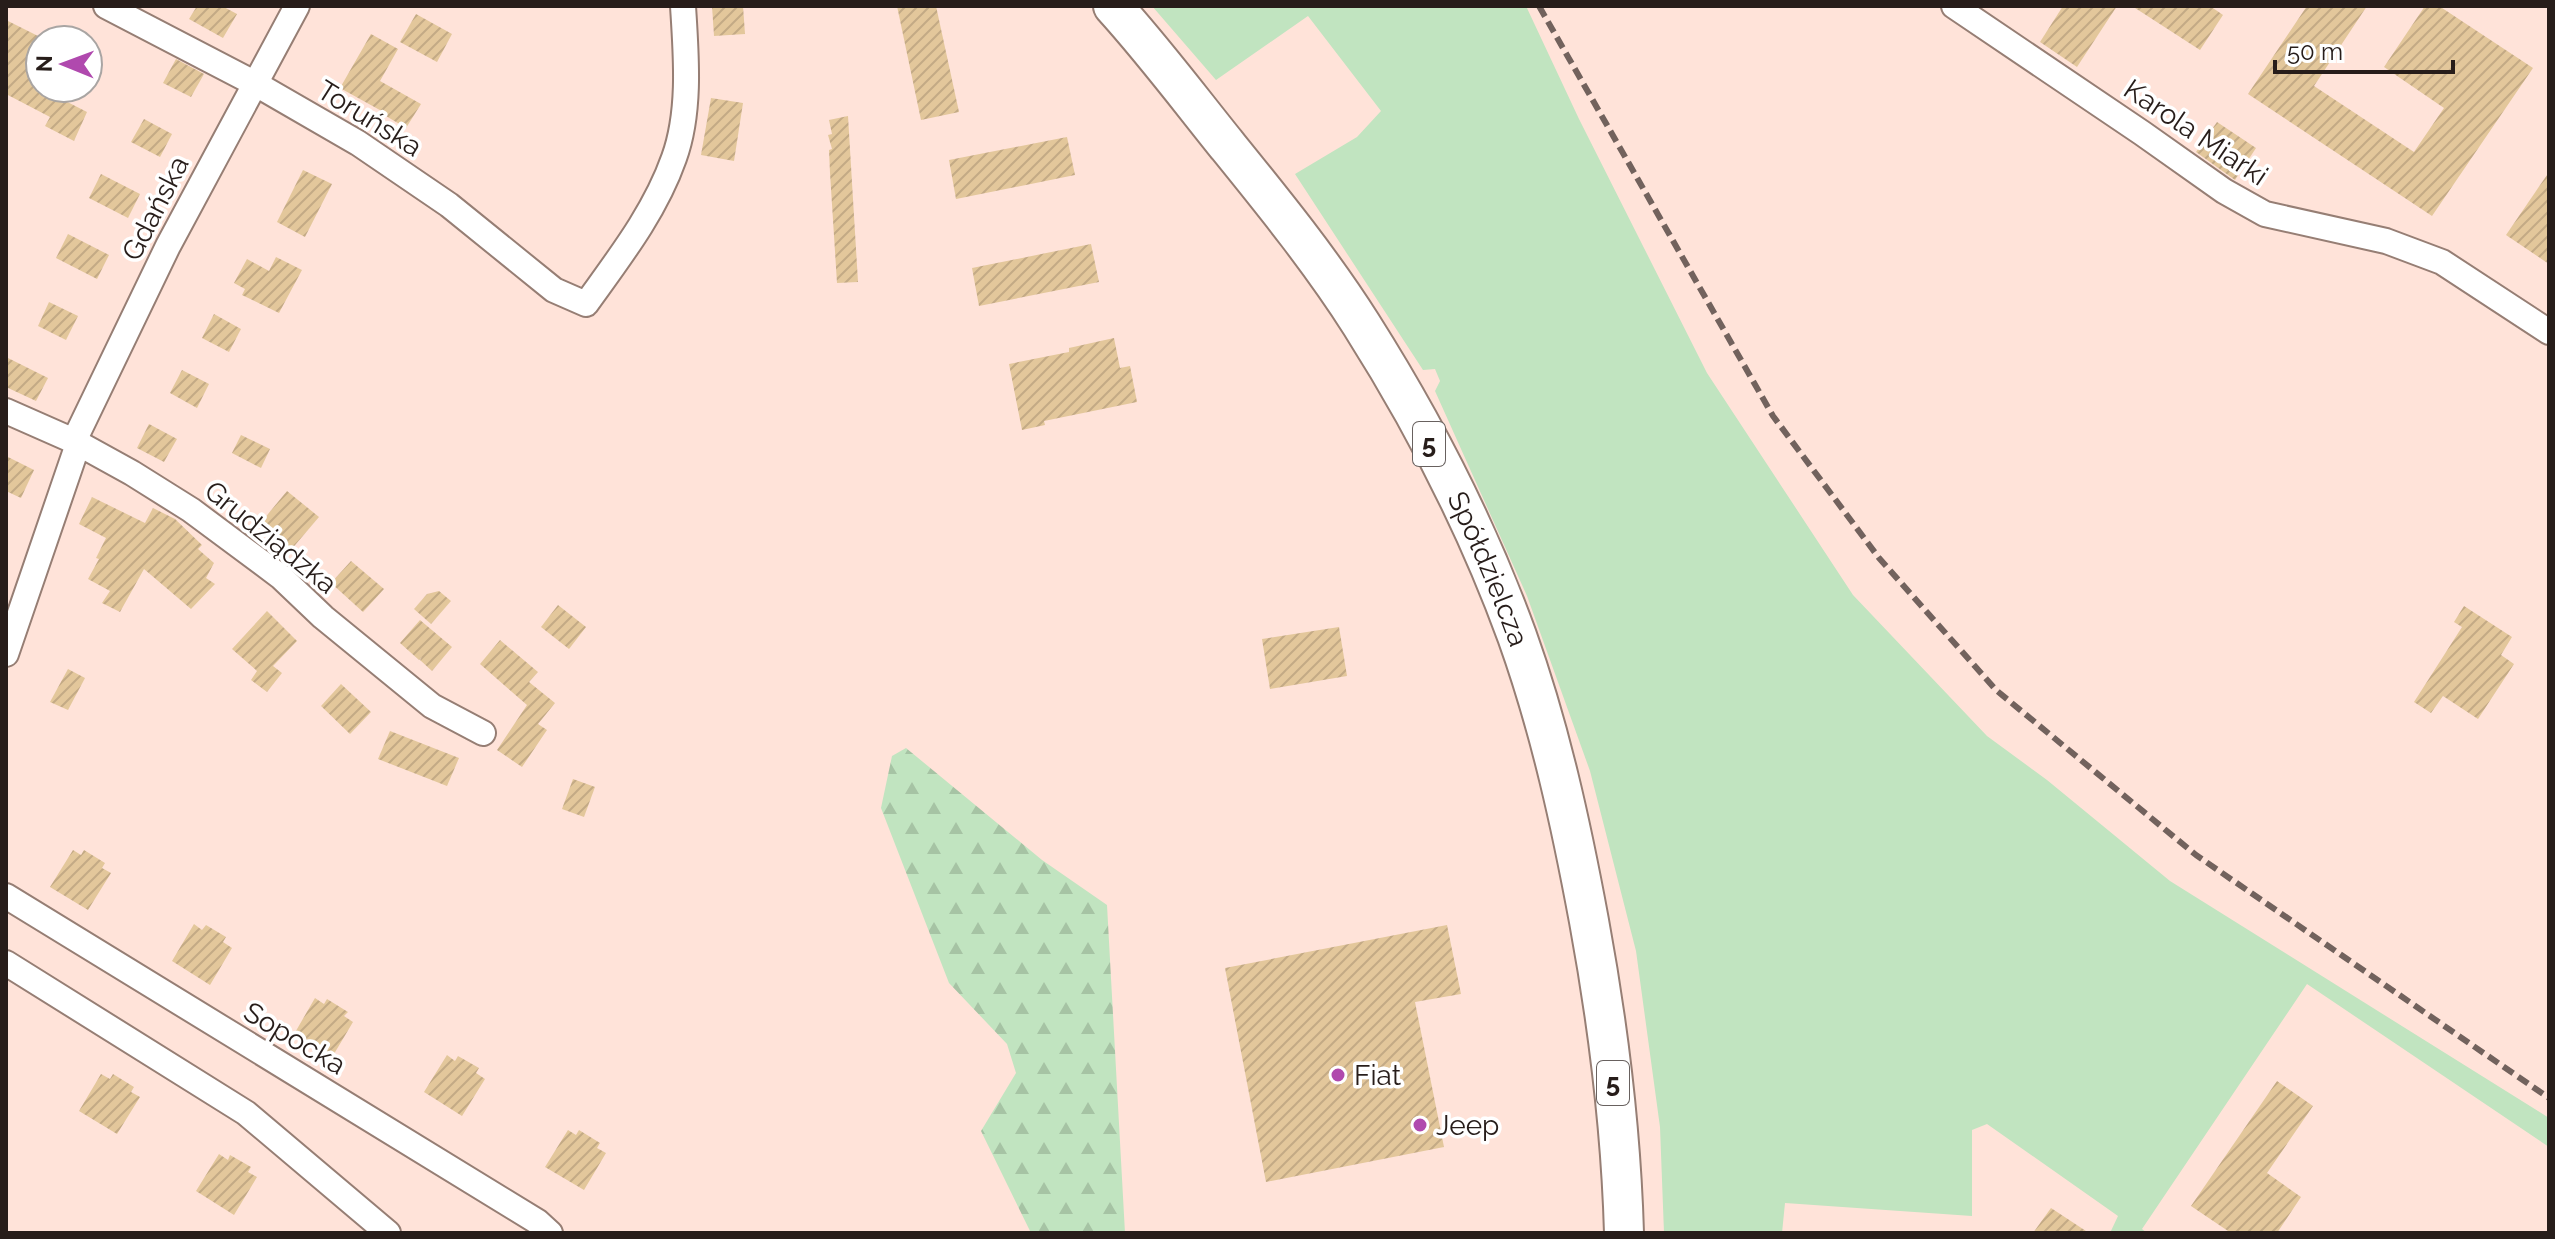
<svg xmlns="http://www.w3.org/2000/svg" width="2555" height="1239" viewBox="0 0 2555 1239" font-family="Raleway,sans-serif">
	<defs>
		<pattern id="forest-firs" width="22" height="20" patternUnits="userSpaceOnUse" patternTransform="scale(2)"><rect width="22" height="20" fill="#c1e4c0"/><path d="M5 1l3.5 6h-7zM16 11l3.5 6h-7z" fill="#a6c3a4"/></pattern>
		<pattern id="building-hatch" width="6" height="6" patternUnits="userSpaceOnUse" patternTransform="scale(2)"><rect width="6" height="6" fill="#e3c79b"/><path d="M-1 1l2-2M0 6l6-6M5 7l2-2" fill="none" stroke="#c3aa85"/></pattern>
	</defs>
	<rect width="100%" height="100%" fill="#ffe3d9"/>
	<path fill="#c1e4c0" d="M 1152,6 L 1526,6 L 1579,119 L 1707,373 L 1853,595 L 1987,736 L 2047,780 L 2170,881 L 2549,1118 L 2549,1147 L 2307,984 L 2142,1229 L 2147,1233 L 2110,1233 L 2118,1216 L 1987,1124 L 1972,1130 L 1972,1216 L 1785,1203 L 1782,1233 L 1664,1233 L 1660,1127 L 1636,951 L 1590,771 L 1527,596 L 1435,391 L 1440,381 L 1435,369 L 1423,370 L 1295,174 L 1357,137 L 1381,111 L 1308,16 L 1216,80 Z"/>
	<path fill="url(#forest-firs)" d="M 906,748 L 1042,860 L 1107,905 L 1125,1233 L 1031,1233 L 981,1131 L 1016,1073 L 1007,1044 L 949,983 L 881,808 L 892,756 Z"/>
	<g fill="url(#building-hatch)">
		<path d="M 197,6 L 222,6 L 237,14 L 223,38 L 189,19 Z"/>
		<path d="M 712,6 L 743,6 L 745,34 L 714,36 Z"/>
		<path d="M 897,6 L 936,6 L 959,112 L 921,120 Z"/>
		<path d="M 2063,6 L 2117,6 L 2077,67 L 2040,42 Z"/>
		<path d="M 2132,6 L 2210,6 L 2223,15 L 2200,50 Z"/>
		<path d="M 2307,6 L 2367,6 L 2314,86 L 2414,152 L 2444,108 L 2384,67 L 2425,6 L 2439,6 L 2533,68 L 2432,216 L 2248,94 Z"/>
		<path d="M 416,14 L 452,34 L 437,62 L 400,42 Z"/>
		<path d="M 6,20 L 40,37 L 40,88 L 87,112 L 74,141 L 45,126 L 50,117 L 6,94 Z"/>
		<path d="M 371,34 L 398,49 L 380,81 L 421,104 L 406,128 L 386,116 L 387,114 L 340,88 Z"/>
		<path d="M 176,59 L 204,74 L 191,97 L 163,83 Z"/>
		<path d="M 711,98 L 743,103 L 734,161 L 701,155 Z"/>
		<path d="M 848,116 L 858,282 L 837,283 L 830,173 L 829,150 L 832,149 L 828,135 L 832,134 L 829,120 Z"/>
		<path d="M 144,119 L 172,134 L 160,157 L 131,142 Z"/>
		<path d="M 2217,122 L 2256,148 L 2235,180 L 2196,152 Z"/>
		<path d="M 1067,137 L 1075,175 L 956,199 L 949,160 Z"/>
		<path d="M 303,170 L 332,184 L 305,237 L 277,222 Z"/>
		<path d="M 2549,172 L 2549,264 L 2506,235 Z"/>
		<path d="M 101,174 L 140,194 L 128,218 L 89,198 Z"/>
		<path d="M 68,234 L 109,255 L 97,279 L 56,258 Z"/>
		<path d="M 1091,244 L 1099,282 L 979,306 L 972,268 Z"/>
		<path d="M 276,257 L 302,270 L 279,313 L 242,295 L 245,289 L 234,283 L 247,259 L 269,271 Z"/>
		<path d="M 49,302 L 78,316 L 66,340 L 38,326 Z"/>
		<path d="M 214,314 L 241,329 L 229,352 L 202,338 Z"/>
		<path d="M 1114,338 L 1120,368 L 1130,366 L 1137,402 L 1044,421 L 1045,425 L 1022,430 L 1009,364 L 1069,352 L 1069,348 Z"/>
		<path d="M 6,357 L 48,378 L 36,401 L 6,387 Z"/>
		<path d="M 182,370 L 209,384 L 197,408 L 170,393 Z"/>
		<path d="M 149,424 L 177,439 L 164,462 L 137,448 Z"/>
		<path d="M 241,435 L 270,449 L 261,468 L 232,453 Z"/>
		<path d="M 6,456 L 34,470 L 21,498 L 6,491 Z"/>
		<path d="M 287,491 L 319,517 L 290,551 L 259,525 Z"/>
		<path d="M 92,497 L 145,523 L 153,508 L 175,519 L 202,545 L 198,549 L 214,563 L 206,578 L 215,584 L 191,609 L 144,569 L 120,612 L 102,603 L 110,591 L 88,579 L 99,559 L 96,558 L 106,538 L 79,524 Z"/>
		<path d="M 351,561 L 384,589 L 363,612 L 331,583 Z"/>
		<path d="M 439,591 L 451,601 L 431,624 L 414,609 L 427,594 Z"/>
		<path d="M 558,605 L 586,627 L 569,649 L 541,627 Z"/>
		<path d="M 2464,606 L 2512,637 L 2501,655 L 2514,664 L 2478,719 L 2443,696 L 2431,713 L 2414,702 L 2462,627 L 2454,622 Z"/>
		<path d="M 267,611 L 297,641 L 273,666 L 282,673 L 267,692 L 251,680 L 257,671 L 232,649 Z"/>
		<path d="M 420,620 L 452,647 L 432,671 L 420,660 L 422,657 L 419,660 L 400,643 Z"/>
		<path d="M 1339,627 L 1347,676 L 1270,689 L 1262,639 Z"/>
		<path d="M 500,640 L 538,672 L 529,682 L 555,703 L 538,724 L 547,730 L 522,767 L 497,750 L 527,705 L 480,664 Z"/>
		<path d="M 68,669 L 85,678 L 68,710 L 50,702 Z"/>
		<path d="M 341,684 L 371,712 L 350,734 L 321,706 Z"/>
		<path d="M 390,731 L 459,758 L 447,786 L 378,759 Z"/>
		<path d="M 573,779 L 595,787 L 584,817 L 562,809 Z"/>
		<path d="M 73,850 L 81,855 L 84,850 L 105,863 L 102,868 L 111,873 L 88,910 L 50,887 Z"/>
		<path d="M 194,924 L 202,930 L 206,925 L 226,937 L 223,942 L 232,948 L 210,985 L 172,961 Z"/>
		<path d="M 1447,925 L 1461,994 L 1415,1002 L 1444,1147 L 1266,1182 L 1225,968 Z"/>
		<path d="M 315,998 L 324,1004 L 327,999 L 348,1012 L 344,1016 L 353,1022 L 331,1059 L 293,1036 Z"/>
		<path d="M 447,1055 L 455,1061 L 458,1056 L 479,1068 L 476,1073 L 485,1079 L 462,1116 L 424,1092 Z"/>
		<path d="M 101,1074 L 110,1079 L 113,1074 L 134,1087 L 131,1092 L 140,1097 L 117,1134 L 79,1111 Z"/>
		<path d="M 2277,1081 L 2313,1106 L 2267,1173 L 2301,1197 L 2277,1233 L 2231,1233 L 2191,1206 Z"/>
		<path d="M 568,1130 L 576,1135 L 579,1130 L 600,1143 L 597,1148 L 606,1153 L 584,1190 L 545,1167 Z"/>
		<path d="M 219,1154 L 228,1160 L 230,1155 L 251,1167 L 248,1172 L 257,1177 L 234,1215 L 196,1191 Z"/>
		<path d="M 2051,1208 L 2089,1233 L 2033,1233 Z"/>
	</g>
	<g fill="none" stroke-linecap="round" stroke-linejoin="round">
		<defs>
			<g id="street">
				<path d="M 106,6 L 254,83 L 358,143 L 449,205 L 554,290 L 586,304 C 619,258 655,212 674,158 C 691,111 686,54 683,6"/>
				<path d="M 1954,6 L 2142,133 L 2224,191 L 2265,214 L 2386,241 L 2442,262 L 2549,332"/>
				<path d="M 6,411 L 74,441 L 132,473 L 191,510 L 281,577 L 323,617 L 432,706 L 483,733"/>
				<path d="M 74,441 L 168,246 L 297,6"/>
				<path d="M 6,654 L 78,444"/>
				<path d="M 6,896 L 538,1222 L 550,1233"/>
				<path d="M 6,963 L 246,1113 L 388,1233"/>
			</g>
			<g id="primary">
				<path id="s1" d="M 1113,6 C 1153,50 1189,98 1226,144 C 1273,202 1321,261 1361,324 C 1422,420 1478,529 1517,636 C 1550,728 1571,824 1589,921 C 1608,1024 1621,1128 1624,1233"/>
			</g>
		</defs>
		<use href="#street" stroke="#967e74" stroke-width="28"/>
		<use href="#primary" stroke="#967e74" stroke-width="42"/>
		<use href="#street" stroke="#fff" stroke-width="24"/>
		<use href="#primary" stroke="#fff" stroke-width="38"/>
		<path stroke="#72625d" stroke-width="6" stroke-dasharray="12 6" stroke-linecap="butt" d="M 1539,6 L 1773,416 L 1879,558 L 1996,690 L 2196,855 L 2549,1098"/>
	</g>
	<g fill="#b049ae" stroke="#fff" stroke-width="3">
		<circle cx="1338" cy="1075" r="8"/>
		<circle cx="1420" cy="1125" r="8"/>
	</g>
	<g text-anchor="middle" stroke-width="7" stroke-linejoin="round" paint-order="stroke">
		<g fill="#fff" stroke="#68615f" stroke-width="2">
			<rect x="1413" y="422" width="32" height="44" rx="6"/>
			<rect x="1597" y="1061" width="32" height="44" rx="6"/>
		</g>
		<g font-size="26" font-weight="bold" fill="#271d1a">
			<text x="1429" y="453">5</text>
			<text x="1613" y="1092">5</text>
		</g>
		<g font-size="28" fill="#271d1a" stroke="#fff">
			<text transform="translate(370 118) rotate(32)" y="10">Toruńska</text>
			<text transform="translate(2196 132) rotate(34)" y="10">Karola Miarki</text>
			<text transform="translate(155 208) rotate(-63)" y="10">Gdańska</text>
			<text transform="translate(271 537) rotate(39)" y="10">Grudziądzka</text>
			<text dy="10" stroke="none"><textPath href="#s1" startOffset="680">Spółdzielcza</textPath></text>
			<text transform="translate(295 1038) rotate(31)" y="10">Sopocka</text>
		</g>
		<g font-size="28" fill="#271d1a" stroke="#fff" text-anchor="start">
			<text x="1354" y="1085">Fiat</text>
			<text x="1436" y="1135">Jeep</text>
		</g>
	</g>
	<rect width="2555" height="1239" fill="none" stroke="#271d1a" stroke-width="16"/>
	<g transform="translate(64 64) rotate(271)"><circle r="38" fill="#ffffff" stroke="#a9a5a3" stroke-width="2"/>
	<path d="M0-6L14 30L0 20L-14 30Z" fill="#b049ae"/>
	<text y="-12" font-size="22" font-weight="bold" text-anchor="middle" fill="#271d1a">N</text>
	</g>
	<path d="M2275 60v12h178v-12" fill="none" stroke="#271d1a" stroke-width="4"/>
	<text x="2287" y="60" font-size="24" fill="#271d1a" stroke="#ffffff" stroke-width="6" paint-order="stroke">50 m</text>
</svg>
